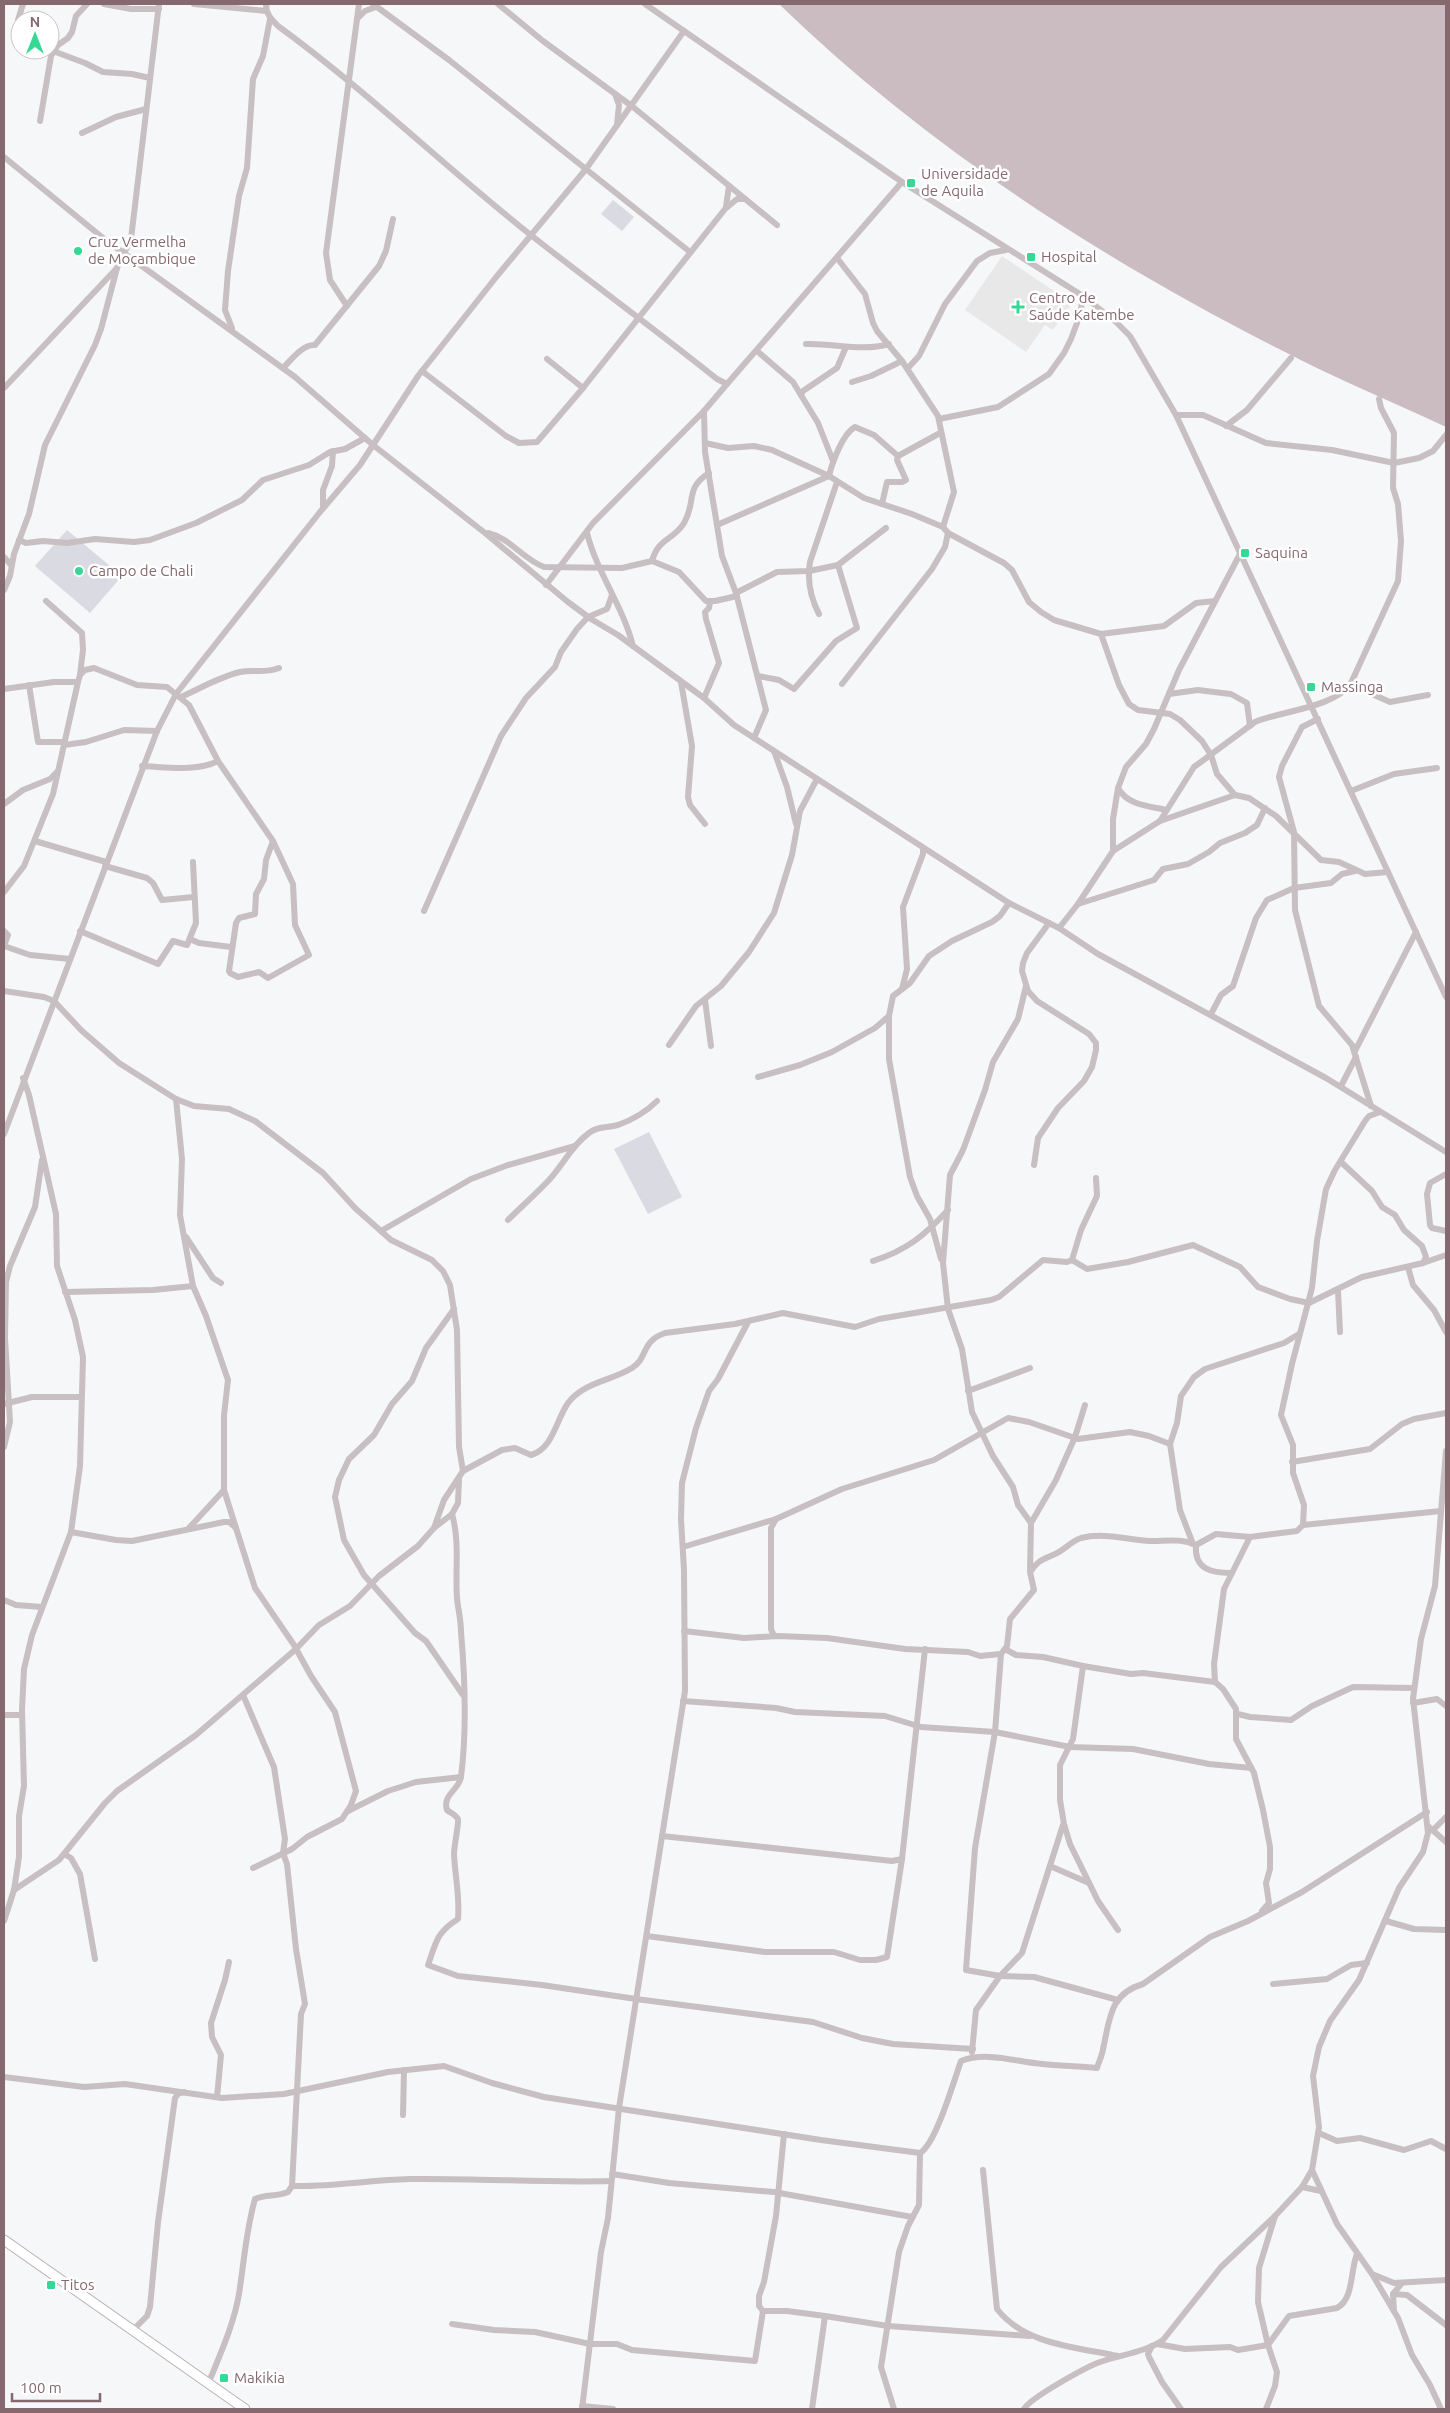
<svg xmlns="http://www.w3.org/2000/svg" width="1450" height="2413" viewBox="0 0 1450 2413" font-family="Ubuntu,sans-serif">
	<rect width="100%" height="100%" fill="#f6f7f8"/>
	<path fill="#e9e8e9" d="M 1002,256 L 1072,303 L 1053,330 L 1045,325 L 1026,352 L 965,310 Z"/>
	<g fill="#dadae2">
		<path d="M 613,200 L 634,217 L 622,231 L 601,214 Z"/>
		<path d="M 67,530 L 122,576 L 90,613 L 35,566 Z"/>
		<path d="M 649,1132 L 682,1197 L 648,1214 L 614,1149 Z"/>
	</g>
	<path fill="#cbbcc2" d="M 779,4 L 1446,4 L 1446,427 C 1393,402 1339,380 1287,353 C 1104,261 926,147 779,4 Z"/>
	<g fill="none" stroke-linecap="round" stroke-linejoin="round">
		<defs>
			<path id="highway" d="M 4,2240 L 245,2409"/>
		</defs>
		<use href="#highway" stroke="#bab3b5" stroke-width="11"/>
		<g stroke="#c7bfc1" stroke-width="6">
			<path d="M 104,4 L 131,9 L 159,9"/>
			<path d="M 194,4 L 266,11"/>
			<path d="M 266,4 C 266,14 271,19 278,26 C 367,91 446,168 532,236 C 593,284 656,330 717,379 L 727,384 L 902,182"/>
			<path d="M 373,4 L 449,60 L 690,252"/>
			<path d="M 498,4 L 543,41 L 633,107 L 777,225"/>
			<path d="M 645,4 L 902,182 L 1083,296 L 1116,322 L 1130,336 L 1176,415 L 1446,997"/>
			<path d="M 357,19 L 365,11 L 376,7"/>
			<path d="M 20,30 L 18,20 L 23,4"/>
			<path d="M 53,51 L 85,63 L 103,72 L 132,74 L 150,78"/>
			<path d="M 615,94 L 619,105 L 617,125"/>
			<path d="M 40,121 L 51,56 L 58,45 L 68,38 L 72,32 L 76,16 L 87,4"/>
			<path d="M 82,133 L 116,117 L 146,109"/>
			<path d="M 4,157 L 103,238 L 295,377 L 373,445 L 485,533 L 568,602 L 591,619 L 618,635 L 704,698 L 734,725 L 1009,903 L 1059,928 L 1098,954 L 1326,1078 L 1446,1152"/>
			<path d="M 726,207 L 729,186"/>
			<path d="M 837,258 L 865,294 L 873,323 L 877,331 L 902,361"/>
			<path d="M 347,306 L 330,280 L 326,253 L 359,4"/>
			<path d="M 232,328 L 225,310 L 228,271 L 239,196 L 247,168 L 253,79 L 263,56 L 270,19"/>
			<path d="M 806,344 C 834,343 862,352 889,344"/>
			<path d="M 757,351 L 793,382 L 818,423 L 833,461"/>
			<path d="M 547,359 L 583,388"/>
			<path d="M 283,368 C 291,360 303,344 315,345 L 379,266 L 386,251 L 393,219"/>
			<path d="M 908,368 L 919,356 L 945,304 L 977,261 L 990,253 L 1006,250"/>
			<path d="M 422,371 L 506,436 L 519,443 L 537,442 L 583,388 L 725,209 L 737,199 L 745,199"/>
			<path d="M 852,382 L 871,376 L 902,361 L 938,416 L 954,492 L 943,527"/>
			<path d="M 4,388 L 117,268 L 131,239 L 159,4"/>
			<path d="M 801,395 L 803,391 L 837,368 L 846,347"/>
			<path d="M 704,411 L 705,452 L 722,556 L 736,593 L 766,710 L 754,738"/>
			<path d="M 1176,415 L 1203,415 L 1266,443 L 1332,450 L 1394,463 L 1419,458 L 1433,451 L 1446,435"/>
			<path d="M 939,419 L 998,407 L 1049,374 L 1064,353 L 1071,339 L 1080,315 L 1083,296"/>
			<path d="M 1226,426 L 1247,410 L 1291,358"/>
			<path d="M 705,443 L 728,448 L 754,446 L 772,450 L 829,476 L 864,498 L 912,514 L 943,527 L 948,533 L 945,547 L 932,569 L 842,684"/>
			<path d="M 898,456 L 940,433"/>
			<path d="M 323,508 L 323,490 L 332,466 L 333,451"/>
			<path d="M 717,525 L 829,476 C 832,463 843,433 855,427 L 874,435 L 898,456 L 897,460 L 906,480 L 902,482 L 887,482 L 882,504"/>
			<path d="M 488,533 C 510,538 523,559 544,567 L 622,568 L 652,561 L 679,572 L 706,601 L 715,601 L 737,596"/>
			<path d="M 587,533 C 597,573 623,606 633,646"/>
			<path d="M 948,533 L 1004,563 L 1012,570 L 1029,602 L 1041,612 L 1054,620 L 1101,634 L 1164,626 L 1196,603 L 1215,601"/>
			<path d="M 19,540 L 26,543 L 43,541 L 67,543 L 95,539 L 134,542 L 150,540 L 196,523 L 242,500 L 263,480 L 309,465 L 330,452 L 345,449 L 365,438"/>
			<path d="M 4,557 L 11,565"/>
			<path d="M 652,561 C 658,538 674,540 684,523 C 697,501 684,489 709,473"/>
			<path d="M 546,585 L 593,523 L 704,411 L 727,384"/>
			<path d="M 4,590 L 10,576 L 14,554 L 29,514 L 45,445 L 95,345 L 101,329 L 117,268"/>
			<path d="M 736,593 L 777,572 L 809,571 L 838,565 L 886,528"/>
			<path d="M 46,601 L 82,633 L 83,650 L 80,675"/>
			<path d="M 819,614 C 810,597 807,581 810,562 L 837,482"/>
			<path d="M 1101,634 L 1119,685 L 1129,704 L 1138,710 L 1170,714 L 1180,720 L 1202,741 L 1211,755 L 1217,774 L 1235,795"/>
			<path d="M 758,676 L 779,680 L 794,689 L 836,641 L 857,628 L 838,565"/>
			<path d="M 681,682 L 692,746 L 688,797 L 690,805 L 705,824"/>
			<path d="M 29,685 L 38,742 L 65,742"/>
			<path d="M 4,689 L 54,682 L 78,682 L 80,675 L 85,670 L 94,668 L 137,685 L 167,687 L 189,705 L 218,761 L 273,841 L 293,884 L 295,925 L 309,955 L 268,978 L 259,972 L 238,977 L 230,973 L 229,971 L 236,923 L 239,918 L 255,914 L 256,894 L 264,879 L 266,860 L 273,841"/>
			<path d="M 1345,691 L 1365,691 L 1390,702 L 1428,695"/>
			<path d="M 1169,694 L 1198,690 L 1222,693 L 1231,694 L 1247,703 L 1250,726"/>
			<path d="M 181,697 C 201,688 219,677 240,672 C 254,669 263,674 279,668"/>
			<path d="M 704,698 L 719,663 L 706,619 L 705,612 L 709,608 L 710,602"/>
			<path d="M 1318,719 L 1302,727 L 1282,766 L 1279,777 L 1294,832 L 1295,910 L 1319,1006 L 1352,1045 L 1371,1106"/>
			<path d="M 64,745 L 86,742 L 124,730 L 157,731"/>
			<path d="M 774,751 L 787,787 L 796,824"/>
			<path d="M 142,766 C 167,767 196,772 218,761"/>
			<path d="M 1351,791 L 1394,774 L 1437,768"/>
			<path d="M 4,804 L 23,790 L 50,779 L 58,771"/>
			<path d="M 1166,810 C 1149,806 1127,805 1118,788 L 1126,767 L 1146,744 L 1154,729 L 1179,670 L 1240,554"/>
			<path d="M 1160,821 L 1194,767 L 1255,722 C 1280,711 1335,708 1351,683 L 1398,581 L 1401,541 L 1398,504 L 1393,488 L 1394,433 L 1381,408 L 1379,399"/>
			<path d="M 35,841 L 106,862"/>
			<path d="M 1113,851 L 1113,819 L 1118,788"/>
			<path d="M 105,866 L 147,878 L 153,883 L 162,900 L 194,897"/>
			<path d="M 4,892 L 24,866 L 53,794 L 78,682"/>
			<path d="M 1078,904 L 1154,880 L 1163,869 L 1188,864 L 1209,852 L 1220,843 L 1245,833 L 1257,825 L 1265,808"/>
			<path d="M 424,911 L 501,736 L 526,698 L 555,667 L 561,652 L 577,629 L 588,617 L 607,609 L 612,595"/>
			<path d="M 1059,928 L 1078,904 L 1113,851 L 1160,821 L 1235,795 L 1249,798 L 1276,816 L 1321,860 L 1339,862 L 1365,874 L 1388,872"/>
			<path d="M 4,931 L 8,935 L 4,946 L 30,955 L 70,959"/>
			<path d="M 80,931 L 158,964 L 173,941 L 187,945 L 196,923 L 193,862"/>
			<path d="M 190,939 L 199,943 L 231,947"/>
			<path d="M 902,989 L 907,969 L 903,907 L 923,854 L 923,848"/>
			<path d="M 4,991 L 44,997 L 54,1001 L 81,1030 L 119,1063 L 176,1099 L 194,1106 L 229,1109 L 255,1121 L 323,1173 L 355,1208 L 391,1240 L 432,1260 L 443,1271 L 450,1285 L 457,1330 L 459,1447 L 463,1471"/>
			<path d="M 705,1000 L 711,1046"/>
			<path d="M 1211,1014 L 1221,995 L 1233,986 L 1256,918 L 1267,900 L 1294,888 L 1331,883 L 1342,874 L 1355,871"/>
			<path d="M 889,1016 L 889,1059 L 910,1177 L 917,1196 L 930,1219 L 941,1259"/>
			<path d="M 669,1045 L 696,1006 L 721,986 L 749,952 L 774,913 L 792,855 L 800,811 L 817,779"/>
			<path d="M 1355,1051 L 1416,932"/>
			<path d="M 758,1077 L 800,1065 L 832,1052 L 875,1028 L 889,1016 L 893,996 L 910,983 L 929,956 L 952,941 L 992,922 L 1000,916 L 1009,903"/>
			<path d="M 1341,1086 L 1356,1057"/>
			<path d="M 176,1099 L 182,1159 L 180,1215 L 193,1286 L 206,1316 L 228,1380 L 224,1415 L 224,1490 L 236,1528"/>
			<path d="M 4,1134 L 157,731 L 176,694 L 320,512 L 360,465 L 418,376 L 497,276 L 586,169 L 684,31"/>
			<path d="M 1341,1162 L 1372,1191 L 1382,1207 L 1395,1215 L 1404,1230 L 1422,1246 L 1426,1257 L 1423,1263"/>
			<path d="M 1034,1165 L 1038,1138 L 1058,1108 L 1084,1081 L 1092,1067 L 1096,1050 L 1096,1043 L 1089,1034 L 1037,1001 L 1028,991 L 1022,971 L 1023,963 L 1027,953 L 1049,923"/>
			<path d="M 1446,1174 L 1430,1183 L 1427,1194 L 1430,1225 L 1432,1228 L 1446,1231"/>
			<path d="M 508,1220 C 521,1207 536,1194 549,1180 C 563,1165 572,1145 589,1133 C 597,1126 607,1128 618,1125 C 632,1120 646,1112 657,1101"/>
			<path d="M 381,1231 L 471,1179 L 508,1165 L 575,1146"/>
			<path d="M 186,1237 L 213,1278 L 221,1283"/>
			<path d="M 1072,1260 L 1087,1269 L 1128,1262 L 1193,1245 L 1240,1267 L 1258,1287 L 1290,1299 L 1309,1303 L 1362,1277 L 1423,1263 L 1446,1255"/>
			<path d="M 873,1261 C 907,1250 924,1236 948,1210"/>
			<path d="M 1408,1267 L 1413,1285 L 1434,1310 L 1446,1332"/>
			<path d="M 1338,1291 L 1340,1332"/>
			<path d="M 65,1292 L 153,1290 L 193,1286"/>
			<path d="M 454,1309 L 426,1348 L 412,1381 L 392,1404 L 374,1435 L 349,1459 L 339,1480 L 335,1497 L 344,1540 L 364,1575 L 415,1633 L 426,1641 L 463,1695"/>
			<path d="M 968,1391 L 1030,1368"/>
			<path d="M 4,1404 L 32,1397 L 80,1397"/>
			<path d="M 4,1447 L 10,1422 L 5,1338 L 6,1282 L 10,1266 L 35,1207 L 42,1160"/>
			<path d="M 1292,1462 L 1370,1449 L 1402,1424 L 1414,1419 L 1446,1413"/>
			<path d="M 452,1514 C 460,1542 455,1569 457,1598 C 458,1609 461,1620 461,1632 C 465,1678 467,1730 461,1777 C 459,1790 442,1795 447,1810 C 451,1813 456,1815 458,1819 C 459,1823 454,1846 454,1854 C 455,1876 460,1896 458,1919 C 437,1932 436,1942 428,1965 L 458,1976 L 542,1985 L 636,1999 L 813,2022 L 862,2038 L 893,2044 L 973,2049"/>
			<path d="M 1031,1523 L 1056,1480 L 1075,1437 L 1085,1405"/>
			<path d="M 1303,1525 L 1304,1505 L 1293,1473 L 1293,1445 L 1281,1415 L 1292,1364 L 1312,1288 L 1317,1241 L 1326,1189 L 1335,1170 L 1365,1121 L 1369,1116 L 1380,1112"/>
			<path d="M 189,1528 L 224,1490"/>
			<path d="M 434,1528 L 444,1500 L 463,1471 L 502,1450 L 515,1448 L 531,1455 C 553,1449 556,1420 568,1403 C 584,1382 611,1381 632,1368 C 649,1357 640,1342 665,1333 L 735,1324 L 783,1313 L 855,1327 L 879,1319 L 991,1300 L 999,1297 L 1043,1260 L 1067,1262 L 1072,1260 L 1081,1230 L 1097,1196 L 1096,1178"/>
			<path d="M 71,1532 L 116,1540 L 132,1541 L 224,1522 L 229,1522 L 236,1528 L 255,1588 L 294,1645 L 311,1676 L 335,1712 L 356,1791 L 351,1805 L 342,1819 L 307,1837 L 292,1849 L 253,1868"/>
			<path d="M 1250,1537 L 1224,1589 L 1214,1664 L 1215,1682 L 1223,1689 L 1236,1709 L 1236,1739 L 1254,1773 L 1263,1810 L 1270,1847 L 1270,1869 L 1266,1883 L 1269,1903 L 1262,1911"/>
			<path d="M 1193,1544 L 1180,1510 L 1170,1444 L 1177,1423 L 1181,1396 L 1194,1377 L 1205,1369 L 1284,1343 L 1299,1334"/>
			<path d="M 1196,1545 C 1194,1569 1211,1573 1231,1573"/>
			<path d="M 683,1547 L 776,1519"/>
			<path d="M 1031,1571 C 1038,1560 1044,1559 1055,1554 C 1065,1550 1071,1541 1081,1538 C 1104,1532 1128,1540 1150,1541 C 1166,1541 1181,1538 1196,1545 L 1216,1534 L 1250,1537 L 1273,1534 L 1297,1531 L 1303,1525 L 1441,1511"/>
			<path d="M 4,1600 L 16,1605 L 42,1607"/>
			<path d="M 684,1631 L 744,1638 L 778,1636 L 827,1638 L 905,1649 L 968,1652 L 980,1656 L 1001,1654 L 1007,1646 L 1010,1619 L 1034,1590 L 1030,1572 L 1031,1523 L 1018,1505 L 1013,1487 L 993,1456 L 972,1412 L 962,1349 L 948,1309 L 943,1263 L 950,1175 L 963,1150 L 985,1090 L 993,1062 L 1018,1019 L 1026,986"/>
			<path d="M 774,1636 L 771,1629 L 771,1528 L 776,1519 L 842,1489 L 934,1460 L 1008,1418 L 1029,1422 L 1078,1439 L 1130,1432 L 1149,1436 L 1170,1444"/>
			<path d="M 1005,1649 L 1016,1655 L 1043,1657 L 1083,1666 L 1073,1739 L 1060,1765 L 1060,1800 L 1064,1824 L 1070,1844 L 1098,1901 L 1118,1930"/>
			<path d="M 1001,1654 L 995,1732 L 975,1848 L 966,1970 L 1000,1976 L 1034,1977 L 1118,2000"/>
			<path d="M 1083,1666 L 1131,1674 L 1143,1673 L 1215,1682"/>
			<path d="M 683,1701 L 776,1708 L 795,1712 L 885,1716 L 921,1727 L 995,1732 L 1070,1747 L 1133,1749 L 1209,1764 L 1251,1768"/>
			<path d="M 1413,1703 L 1437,1699 L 1446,1706"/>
			<path d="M 1238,1714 L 1250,1717 L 1291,1720 L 1312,1706 L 1353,1687 L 1414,1688"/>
			<path d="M 4,1715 L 22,1715"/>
			<path d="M 348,1811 L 388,1791 L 416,1782 L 461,1777"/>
			<path d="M 1429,1827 L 1446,1842"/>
			<path d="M 1433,1830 L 1446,1817"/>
			<path d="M 662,1836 L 892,1861 L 902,1859"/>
			<path d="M 64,1854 L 71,1858 L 80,1874 L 95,1959"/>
			<path d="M 1050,1866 L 1089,1883"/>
			<path d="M 14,1890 L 59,1860 L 105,1803 L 117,1791 L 196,1735 L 296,1649 L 319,1625 L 350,1606 L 379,1576 L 418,1546 L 434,1528 L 452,1514 L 458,1503 L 459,1479"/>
			<path d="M 4,1921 L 14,1890 L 19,1857 L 19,1816 L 24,1786 L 22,1710 L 24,1669 L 32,1635 L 71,1532 L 80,1466 L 83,1357 L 75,1320 L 57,1266 L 56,1214 L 29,1095 L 23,1078"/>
			<path d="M 1386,1921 L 1414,1929 L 1446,1930"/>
			<path d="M 647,1936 L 765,1952 L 834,1952 L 860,1960 L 876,1960 L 887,1957 L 902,1859 L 925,1649"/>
			<path d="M 1273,1984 L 1327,1979 L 1351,1965 L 1367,1963"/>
			<path d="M 972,2052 L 976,2010 L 1000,1976 L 1022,1953 L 1063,1825"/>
			<path d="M 4,2077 L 84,2087 L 125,2084 L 222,2098 L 284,2094 L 388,2072 L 444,2066 L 492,2083 L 544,2097 L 821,2140 L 920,2153 L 919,2205 L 908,2226 L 899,2252 L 881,2367 L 894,2409"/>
			<path d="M 217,2097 L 221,2055 L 212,2037 L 211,2023 L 225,1980 L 229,1962"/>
			<path d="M 403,2115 L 404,2070"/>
			<path d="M 1319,2133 L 1337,2141 L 1360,2138 L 1404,2150 L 1431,2141 L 1446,2149"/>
			<path d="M 784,2134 L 776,2216 L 764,2282 L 759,2296 L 759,2306 L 763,2311 L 787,2311 L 825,2316"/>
			<path d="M 920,2153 C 936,2144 954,2080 961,2061 C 986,2051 1017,2062 1042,2064 C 1060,2066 1079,2066 1097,2068 C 1099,2061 1102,2056 1103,2049 C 1110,2019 1109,1994 1143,1984 L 1210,1937 L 1248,1921 L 1302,1892 L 1427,1812"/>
			<path d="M 983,2170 L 997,2309 C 1025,2345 1076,2347 1118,2356"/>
			<path d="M 612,2174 L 669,2183 L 774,2192 L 912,2217"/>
			<path d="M 292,2186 C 332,2187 370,2180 409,2179 C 477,2178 544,2183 611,2181"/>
			<path d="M 1302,2187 L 1321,2191"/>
			<path d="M 1372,2274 L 1394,2283 L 1446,2280"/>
			<path d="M 1393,2294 L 1407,2295 L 1446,2325"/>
			<path d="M 1394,2311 L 1393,2294 L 1402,2283"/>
			<path d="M 452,2324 L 494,2330 L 535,2332 L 590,2344 L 617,2344 L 632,2350 L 755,2361 L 763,2311"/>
			<path d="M 137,2326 L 147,2316 L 150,2307 L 158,2222 L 175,2098 L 178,2094 L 184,2092"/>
			<path d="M 1157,2344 L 1185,2349 L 1230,2347 L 1238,2350 L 1268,2345 L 1289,2316 L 1337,2308 C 1354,2299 1350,2271 1357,2254"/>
			<path d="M 1152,2346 L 1148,2354 L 1149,2357 L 1162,2382 L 1181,2409"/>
			<path d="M 211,2377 C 222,2350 234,2323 239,2294 C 244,2262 246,2230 255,2199 C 265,2194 277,2197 288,2192 L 292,2186 L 301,2014 L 305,2004 L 296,1949 L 287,1864 L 283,1853 L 285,1839 L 274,1767 L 243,1695"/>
			<path d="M 582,2406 L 613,2409"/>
			<path d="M 582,2409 L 601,2252 L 608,2218 L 619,2108 L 685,1691 L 684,1570 L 681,1519 L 682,1483 L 696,1428 L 709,1391 L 718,1379 L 748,1322"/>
			<path d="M 812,2409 L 825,2316 L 888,2326 L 1030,2336"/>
			<path d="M 1024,2409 C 1030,2398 1086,2367 1100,2362 C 1120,2355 1146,2352 1163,2340 L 1221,2267 L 1275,2216"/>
			<path d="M 1266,2409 L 1275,2386 L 1277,2372 L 1268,2345 L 1258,2302 L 1259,2268 L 1275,2216 L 1302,2187 L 1312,2170"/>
			<path d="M 1441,2409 L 1430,2385 L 1412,2355 L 1398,2318 L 1372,2274 L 1337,2224 L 1312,2170 L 1319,2127 L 1313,2076 L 1319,2047 L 1330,2021 L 1359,1980 L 1399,1888 L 1423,1852 L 1428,1833 L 1413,1699 L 1421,1639 L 1435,1586 L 1446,1451"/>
		</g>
		<use href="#highway" stroke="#fff" stroke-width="9"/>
	</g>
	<g fill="#35d995" stroke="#fff" stroke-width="2">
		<rect x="906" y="178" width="10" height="10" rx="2.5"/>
		<circle cx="78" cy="251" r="5"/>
		<rect x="1026" y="252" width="10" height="10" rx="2.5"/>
		<path d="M1015.5 299.5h5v5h5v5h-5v5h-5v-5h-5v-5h5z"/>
		<rect x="1240" y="548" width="10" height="10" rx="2.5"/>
		<circle cx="79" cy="571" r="5"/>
		<rect x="1306" y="682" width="10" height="10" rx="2.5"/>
		<rect x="46" y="2280" width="10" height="10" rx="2.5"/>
		<rect x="219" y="2373" width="10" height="10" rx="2.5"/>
	</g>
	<g text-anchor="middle" stroke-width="5" stroke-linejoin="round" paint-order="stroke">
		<g font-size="15" fill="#85696f" stroke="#fff" text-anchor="start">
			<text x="921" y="179">Universidade<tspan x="921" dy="17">de Aquila</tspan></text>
			<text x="88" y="247">Cruz Vermelha<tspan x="88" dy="17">de Moçambique</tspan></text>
			<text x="1041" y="262">Hospital</text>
			<text x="1029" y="303">Centro de<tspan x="1029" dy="17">Saúde Katembe</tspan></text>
			<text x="1255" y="558">Saquina</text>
			<text x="89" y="576">Campo de Chali</text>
			<text x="1321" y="692">Massinga</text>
			<text x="61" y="2290">Titos</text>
			<text x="234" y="2383">Makikia</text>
		</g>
	</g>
	<rect width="1450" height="2413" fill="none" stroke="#85696f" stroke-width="10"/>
	<g transform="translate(35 35)"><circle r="24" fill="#ffffff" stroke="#cec3c5"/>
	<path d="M0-4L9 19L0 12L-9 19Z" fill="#35d995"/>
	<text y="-8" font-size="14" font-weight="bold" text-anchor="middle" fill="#85696f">N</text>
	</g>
	<path d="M12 2393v8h88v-8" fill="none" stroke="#85696f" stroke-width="2.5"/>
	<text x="20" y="2393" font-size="15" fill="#85696f" stroke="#ffffff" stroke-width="4" paint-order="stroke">100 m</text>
</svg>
